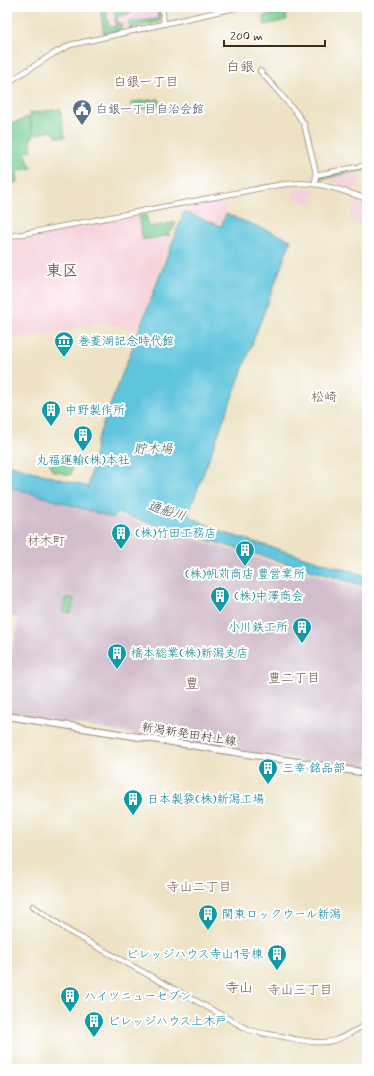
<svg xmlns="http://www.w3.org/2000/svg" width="374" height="1076" viewBox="0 0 374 1076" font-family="Mynerve,'Klee One',sans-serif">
	<rect width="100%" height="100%" fill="#fff"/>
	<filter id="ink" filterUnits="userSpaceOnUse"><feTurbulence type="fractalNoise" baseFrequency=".025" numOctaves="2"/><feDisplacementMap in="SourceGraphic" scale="8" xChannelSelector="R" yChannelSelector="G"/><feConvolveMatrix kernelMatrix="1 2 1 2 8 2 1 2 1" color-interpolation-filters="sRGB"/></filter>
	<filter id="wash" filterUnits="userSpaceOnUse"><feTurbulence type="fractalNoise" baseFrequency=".012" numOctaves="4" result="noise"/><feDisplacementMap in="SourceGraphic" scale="16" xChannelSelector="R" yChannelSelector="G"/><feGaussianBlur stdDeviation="0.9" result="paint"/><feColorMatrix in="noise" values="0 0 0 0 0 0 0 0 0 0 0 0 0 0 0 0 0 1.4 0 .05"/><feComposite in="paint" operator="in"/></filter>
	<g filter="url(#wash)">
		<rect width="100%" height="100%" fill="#ede2c4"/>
		<g fill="#f5cfd9">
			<path d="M 100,7 L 159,7 L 161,19 L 159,22 L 104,34 Z"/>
			<path d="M 350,173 L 362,177 L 357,190 L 337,183 L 322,179 Z"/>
			<path d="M 296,188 L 316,190 L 311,204 L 292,198 Z"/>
			<path d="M 356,201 L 367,205 L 367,225 L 350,219 Z"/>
			<path d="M 218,202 L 227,205 L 219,225 L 183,211 L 184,208 Z"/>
			<path d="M 139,216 L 143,240 L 171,236 L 138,327 L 133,329 L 105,323 L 7,341 L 7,242 Z"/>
		</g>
		<path fill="#d1bdcb" d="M 7,486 L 114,518 L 118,516 L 367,591 L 367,771 L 137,735 L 7,712 L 7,672 L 8,672 L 19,618 L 7,615 Z"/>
		<g fill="#73cc92" stroke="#577b58">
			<path d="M 100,7 L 106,7 L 109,27 L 116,26 L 114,10 L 129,8 L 130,14 L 117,16 L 118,24 L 121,23 L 122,25 L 120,30 L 104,34 Z"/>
			<path d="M 157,7 L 159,7 L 161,19 L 159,22 L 131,28 L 128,22 L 158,19 Z"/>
			<path d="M 285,11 L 287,20 L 265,25 L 263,16 Z"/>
			<path d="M 159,99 L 160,106 L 136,109 L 130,104 L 132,102 Z"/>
			<path d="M 60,109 L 65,137 L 57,137 L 52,131 L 33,135 L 33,138 L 30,138 L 32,150 L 25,152 L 29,163 L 32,168 L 17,171 L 18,182 L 13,183 L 12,171 L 7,171 L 7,121 L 9,125 L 29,117 L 33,134 L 30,113 Z"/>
			<path d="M 367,166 L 367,170 L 365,170 L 320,179 L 319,178 L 320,175 Z"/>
			<path d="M 146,215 L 149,227 L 176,222 L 172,231 L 168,231 L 168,235 L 170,234 L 170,235 L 143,240 L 139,216 Z"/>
			<path d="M 74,460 L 71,474 L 69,475 L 53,471 L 51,469 L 50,464 Z"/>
			<path d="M 67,598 L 74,599 L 71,613 L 63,612 L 65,599 Z"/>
		</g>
		<path fill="#5fc4dd" stroke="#4d777e" d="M 184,212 L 221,226 L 226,214 L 291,240 L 188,515 C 198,520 208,526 218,531 L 367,576 L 367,587 L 116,513 L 114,518 L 7,486 L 7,464 L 88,487 L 97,440 Z"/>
	</g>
	<g filter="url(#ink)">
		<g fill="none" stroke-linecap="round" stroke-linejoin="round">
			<defs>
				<g id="minor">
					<path d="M 162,7 L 164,23"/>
					<path d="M 260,71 L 296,112 L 304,124 L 315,169 L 316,175 L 315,184"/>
					<path d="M 7,83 L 53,54 L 70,45 L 239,7"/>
					<path d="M 316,175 L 367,165"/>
					<path d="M 7,237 L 272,186 C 310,179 331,186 367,199"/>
					<path d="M 33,906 L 70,932 L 249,1030 C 259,1033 269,1034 280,1036 C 297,1039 318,1046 336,1040 C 346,1036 356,1029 367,1025"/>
					<path d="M 358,1069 L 367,1065"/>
				</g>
				<path id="major" d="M 7,716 L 367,773"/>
			</defs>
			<use href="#minor" stroke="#948671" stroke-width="6"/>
			<use href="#major" stroke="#948671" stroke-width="8"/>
			<use href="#minor" stroke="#fff" stroke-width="4.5"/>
			<use href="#major" stroke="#fff" stroke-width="6"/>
		</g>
	</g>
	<defs>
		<symbol id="civic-pin" viewBox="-11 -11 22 30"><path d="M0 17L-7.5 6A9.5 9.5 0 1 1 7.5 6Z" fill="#5c6f8a" stroke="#fff"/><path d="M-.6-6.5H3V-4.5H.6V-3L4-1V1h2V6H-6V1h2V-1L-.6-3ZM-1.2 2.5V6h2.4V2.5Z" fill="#fff"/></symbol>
		<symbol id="museum-pin" viewBox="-11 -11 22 30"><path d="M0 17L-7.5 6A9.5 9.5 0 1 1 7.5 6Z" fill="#0f9aa8" stroke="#fff"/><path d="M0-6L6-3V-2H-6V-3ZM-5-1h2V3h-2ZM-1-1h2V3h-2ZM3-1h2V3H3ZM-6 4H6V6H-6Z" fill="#fff"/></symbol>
		<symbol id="building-pin" viewBox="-11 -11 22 30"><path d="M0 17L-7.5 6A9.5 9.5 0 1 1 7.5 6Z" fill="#0f9aa8" stroke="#fff"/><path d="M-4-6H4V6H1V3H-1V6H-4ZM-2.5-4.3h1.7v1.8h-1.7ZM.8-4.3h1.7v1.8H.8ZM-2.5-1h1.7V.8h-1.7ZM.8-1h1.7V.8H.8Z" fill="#fff"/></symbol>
	</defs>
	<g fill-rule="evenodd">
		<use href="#civic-pin" x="71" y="98" width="22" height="30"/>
		<use href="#museum-pin" x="53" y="330" width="22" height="30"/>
		<use href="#building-pin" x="40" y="399" width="22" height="30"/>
		<use href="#building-pin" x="72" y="424" width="22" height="30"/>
		<use href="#building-pin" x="110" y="522" width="22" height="30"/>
		<use href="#building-pin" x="234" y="539" width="22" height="30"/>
		<use href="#building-pin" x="209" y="585" width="22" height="30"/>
		<use href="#building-pin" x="291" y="616" width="22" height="30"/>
		<use href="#building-pin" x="106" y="642" width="22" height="30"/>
		<use href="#building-pin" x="257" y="757" width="22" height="30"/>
		<use href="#building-pin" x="122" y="788" width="22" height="30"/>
		<use href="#building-pin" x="197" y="903" width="22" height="30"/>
		<use href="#building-pin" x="266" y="943" width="22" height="30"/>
		<use href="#building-pin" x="59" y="985" width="22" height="30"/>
		<use href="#building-pin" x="83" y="1010" width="22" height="30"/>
	</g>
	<g text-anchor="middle" stroke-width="4" stroke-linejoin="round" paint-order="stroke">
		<g font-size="12" fill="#4e5e75" stroke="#fff" text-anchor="start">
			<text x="96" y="113">白銀一丁目自治会館</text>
		</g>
		<g font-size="12" fill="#0d838f" stroke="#fff" text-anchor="start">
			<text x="78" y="345">巻菱湖記念時代館</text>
			<text x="65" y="414">中野製作所</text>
			<text x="83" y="464" text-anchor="middle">丸福運輸(株)本社</text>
			<text x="135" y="537">(株)竹田工務店</text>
			<text x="245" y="578" text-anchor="middle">(株)帆苅商店 豊営業所</text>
			<text x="234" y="600">(株)中澤商会</text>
			<text x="288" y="631" text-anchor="end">小川鉄工所</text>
			<text x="131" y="657">橋本総業(株)新潟支店</text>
			<text x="282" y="772">三幸 銘品部</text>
			<text x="147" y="803">日本製袋(株)新潟工場</text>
			<text x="222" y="918">関東ロックウール新潟</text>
			<text x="263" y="958" text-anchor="end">ビレッジハウス寺山1号棟</text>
			<text x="84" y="1000">ハイツニューセブン</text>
			<text x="108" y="1025">ビレッジハウス上木戸</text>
		</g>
		<g font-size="12" fill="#3b2a1e" stroke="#fff">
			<text transform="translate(189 734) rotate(9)" y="4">新潟新発田村上線</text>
		</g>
		<g font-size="13" fill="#765649" stroke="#fff">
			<text x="146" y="86">白銀一丁目</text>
			<text x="324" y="401">松崎</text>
			<text x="46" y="545">材木町</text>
			<text x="294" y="682">豊二丁目</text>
			<text x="199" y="891">寺山二丁目</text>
			<text x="300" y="994">寺山三丁目</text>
		</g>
		<g font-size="13" font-style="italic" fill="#486061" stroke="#fff">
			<text x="153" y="453">貯木場</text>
			<text transform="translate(167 510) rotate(17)" y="5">通船川</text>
		</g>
		<g font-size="14" fill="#765649" stroke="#fff">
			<text x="240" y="71">白銀</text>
			<text x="192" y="688">豊</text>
			<text x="239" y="992">寺山</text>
		</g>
		<g font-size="16" font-weight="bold" fill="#765649" stroke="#fff">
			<text x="62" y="276">東区</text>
		</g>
	</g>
	<rect width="374" height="1076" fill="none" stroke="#fff" stroke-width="24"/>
	<path d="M224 40v6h101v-6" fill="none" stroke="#3b2a1e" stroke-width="2"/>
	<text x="230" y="40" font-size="12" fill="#3b2a1e" stroke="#ffffff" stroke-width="3" paint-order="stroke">200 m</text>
</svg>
